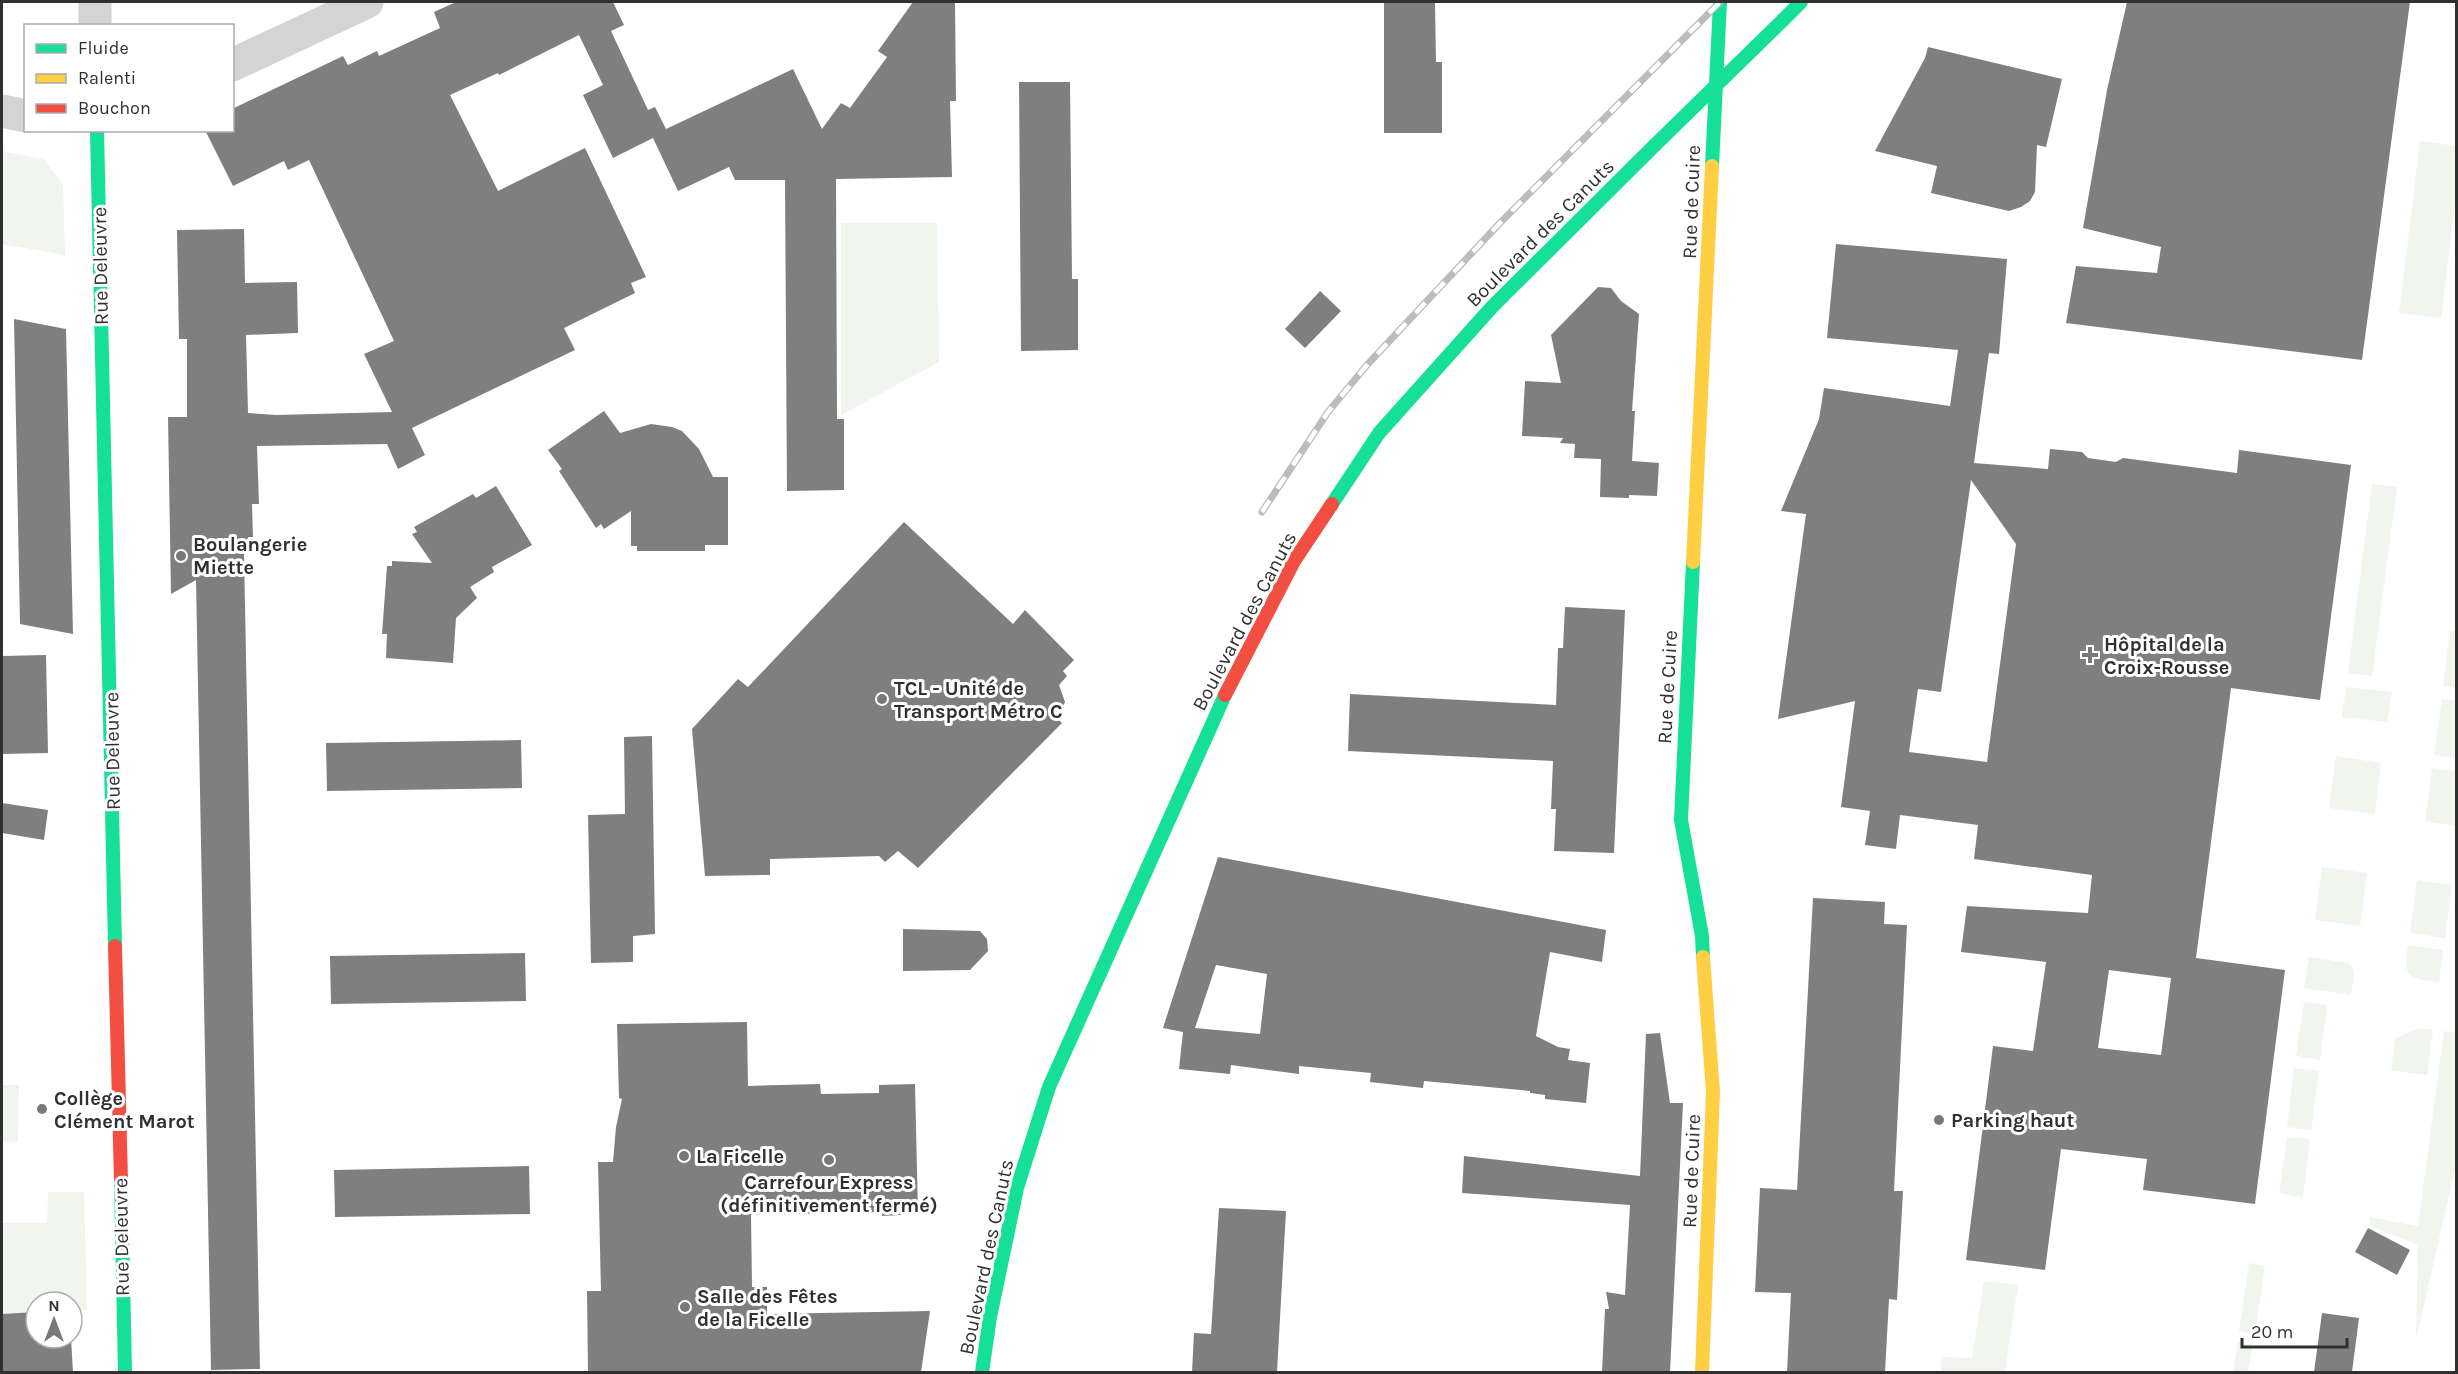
<svg xmlns="http://www.w3.org/2000/svg" width="2458" height="1374" viewBox="0 0 2458 1374" font-family="Karla,sans-serif">
	<rect width="100%" height="100%" fill="#fff"/>
	<g fill="#f0f5ed">
		<path d="M 2420,141 L 2456,146 L 2456,197 L 2441,318 L 2399,313 Z"/>
		<path d="M 2,151 L 43,159 L 63,184 L 65,255 L 2,244 Z"/>
		<path d="M 841,223 L 937,223 L 939,362 L 841,415 Z"/>
		<path d="M 2372,484 L 2397,487 L 2372,676 L 2348,673 Z"/>
		<path d="M 2450,631 L 2456,632 L 2456,688 L 2443,686 Z"/>
		<path d="M 2346,687 L 2392,692 L 2387,722 L 2342,717 Z"/>
		<path d="M 2442,699 L 2456,701 L 2456,758 L 2434,755 Z"/>
		<path d="M 2336,756 L 2381,763 L 2375,814 L 2329,808 Z"/>
		<path d="M 2432,768 L 2456,771 L 2456,826 L 2425,821 Z"/>
		<path d="M 2322,867 L 2367,873 L 2360,926 L 2315,920 Z"/>
		<path d="M 2417,880 L 2452,885 L 2445,938 L 2410,933 Z"/>
		<path d="M 2408,945 L 2443,950 L 2439,982 C 2407,978 2403,978 2408,945 Z"/>
		<path d="M 2309,957 L 2348,963 C 2358,970 2352,984 2351,995 L 2304,988 Z"/>
		<path d="M 2304,1002 L 2327,1005 L 2320,1060 L 2296,1056 Z"/>
		<path d="M 2418,1028 L 2433,1030 L 2427,1075 L 2391,1070 L 2395,1039 Z"/>
		<path d="M 2444,1031 L 2456,1033 L 2456,1165 L 2416,1340 L 2418,1245 L 2370,1226 L 2370,1217 L 2418,1226 Z"/>
		<path d="M 2294,1068 L 2319,1071 L 2311,1130 L 2287,1127 Z"/>
		<path d="M 2,1085 L 19,1085 L 18,1142 L 2,1141 Z"/>
		<path d="M 2287,1137 L 2310,1139 L 2303,1198 L 2279,1193 Z"/>
		<path d="M 48,1192 L 84,1192 L 87,1310 L 72,1311 L 72,1302 L 36,1302 L 36,1312 L 2,1314 L 2,1223 L 47,1223 Z"/>
		<path d="M 2249,1263 L 2265,1266 L 2255,1334 L 2239,1331 Z"/>
		<path d="M 1984,1281 L 2018,1285 L 2005,1372 L 1941,1372 L 1941,1362 L 1944,1357 L 1972,1358 Z"/>
		<path d="M 2238,1342 L 2253,1345 L 2248,1372 L 2233,1372 Z"/>
	</g>
	<g fill="#7f7f7f" fill-rule="evenodd">
		<path d="M 456,2 L 613,2 L 624,25 L 611,31 L 648,110 L 655,107 L 666,129 L 793,69 L 822,129 L 841,103 L 850,108 L 887,57 L 878,51 L 913,2 L 955,2 L 956,101 L 950,101 L 952,177 L 836,179 L 837,419 L 844,419 L 844,490 L 787,491 L 785,180 L 735,180 L 729,167 L 678,191 L 653,138 L 613,158 L 583,95 L 603,85 L 579,35 L 499,75 L 498,73 L 450,95 L 498,191 L 585,148 L 646,277 L 631,283 L 635,293 L 564,328 L 575,350 L 412,428 L 425,455 L 398,469 L 387,444 L 257,446 L 259,504 L 252,504 L 253,537 L 248,537 L 249,551 L 244,554 L 260,1369 L 211,1370 L 196,580 L 171,594 L 168,417 L 187,417 L 187,339 L 179,339 L 177,230 L 244,229 L 245,283 L 297,282 L 298,333 L 246,335 L 248,413 L 276,415 L 392,412 L 364,354 L 394,341 L 309,160 L 288,170 L 284,161 L 233,186 L 205,130 L 232,130 L 232,109 L 343,56 L 348,65 L 377,51 L 379,56 L 440,28 L 434,12 Z"/>
		<path d="M 1384,2 L 1435,2 L 1436,62 L 1442,62 L 1442,133 L 1384,133 Z"/>
		<path d="M 2127,2 L 2410,2 L 2362,360 L 2066,323 L 2076,266 L 2157,273 L 2161,247 L 2083,228 L 2107,90 Z"/>
		<path d="M 1928,47 L 2062,79 L 2046,147 L 2037,145 L 2035,192 L 2030,201 L 2021,207 L 2009,211 L 1931,193 L 1937,166 L 1875,151 L 1925,58 Z"/>
		<path d="M 1019,82 L 1070,82 L 1072,279 L 1078,279 L 1078,350 L 1021,351 Z"/>
		<path d="M 1836,244 L 2007,259 L 1999,354 L 1989,353 L 1974,463 L 2048,469 L 2050,449 L 2082,452 L 2088,458 L 2116,462 L 2123,458 L 2237,473 L 2239,450 L 2351,465 L 2320,700 L 2231,688 L 2196,958 L 2285,970 L 2255,1204 L 2143,1190 L 2147,1159 L 2061,1149 L 2045,1270 L 1966,1260 L 1993,1046 L 2033,1051 L 2046,962 L 1961,952 L 1967,906 L 2088,913 L 2092,875 L 1974,859 L 1978,825 L 1900,815 L 1896,849 L 1865,845 L 1870,811 L 1841,807 L 1855,701 L 1778,719 L 1806,514 L 1781,511 L 1819,419 L 1824,388 L 1950,406 L 1958,350 L 1827,338 ZM 1971,480 L 2016,544 L 1987,762 L 1909,752 L 1918,689 L 1941,692 ZM 2109,970 L 2171,978 L 2161,1055 L 2098,1048 Z"/>
		<path d="M 1598,287 L 1611,288 L 1621,301 L 1639,314 L 1632,411 L 1635,411 L 1632,461 L 1659,463 L 1657,496 L 1629,495 L 1629,498 L 1600,497 L 1601,459 L 1574,458 L 1575,444 L 1560,443 L 1563,438 L 1522,436 L 1525,381 L 1561,383 L 1551,335 Z"/>
		<path d="M 1320,291 L 1341,311 L 1305,348 L 1285,329 Z"/>
		<path d="M 14,319 L 66,329 L 73,634 L 20,624 Z"/>
		<path d="M 604,411 L 620,433 L 651,424 L 672,427 L 682,431 L 699,449 L 713,477 L 728,477 L 728,545 L 705,545 L 705,551 L 637,551 L 637,546 L 631,546 L 631,511 L 604,529 L 601,524 L 596,528 L 559,471 L 562,469 L 548,450 Z"/>
		<path d="M 496,486 L 532,545 L 492,567 L 494,572 L 470,587 L 477,598 L 456,618 L 453,663 L 386,658 L 387,634 L 382,634 L 387,566 L 392,566 L 392,561 L 432,563 L 412,534 L 417,532 L 414,527 L 473,494 L 476,498 Z"/>
		<path d="M 904,522 L 1013,624 L 1025,610 L 1074,660 L 1063,671 L 1067,676 L 1059,685 L 1065,702 L 1057,718 L 1062,723 L 918,868 L 898,851 L 885,862 L 879,856 L 770,859 L 770,875 L 705,876 L 692,729 L 738,679 L 748,687 Z"/>
		<path d="M 1565,607 L 1625,610 L 1614,853 L 1554,851 L 1556,809 L 1551,809 L 1553,761 L 1348,751 L 1350,694 L 1556,705 L 1558,648 L 1563,648 Z"/>
		<path d="M 46,655 L 48,753 L 2,754 L 2,656 Z"/>
		<path d="M 652,736 L 655,934 L 633,936 L 633,962 L 591,963 L 588,815 L 625,814 L 624,737 Z"/>
		<path d="M 521,740 L 522,788 L 327,791 L 326,743 Z"/>
		<path d="M 2,803 L 48,810 L 44,840 L 2,833 Z"/>
		<path d="M 1218,857 L 1606,930 L 1602,962 L 1550,952 L 1536,1036 L 1558,1047 L 1570,1049 L 1568,1060 L 1590,1063 L 1586,1103 L 1545,1099 L 1545,1095 L 1530,1093 L 1530,1091 L 1424,1081 L 1423,1088 L 1370,1082 L 1371,1073 L 1299,1066 L 1299,1074 L 1231,1065 L 1230,1074 L 1179,1069 L 1183,1032 L 1163,1028 ZM 1216,965 L 1267,974 L 1260,1034 L 1195,1028 Z"/>
		<path d="M 1813,898 L 1885,902 L 1884,924 L 1907,925 L 1894,1191 L 1903,1191 L 1897,1300 L 1889,1299 L 1885,1372 L 1787,1372 L 1791,1293 L 1755,1292 L 1760,1188 L 1797,1190 Z"/>
		<path d="M 903,929 L 980,931 L 987,939 L 988,951 L 970,970 L 903,971 Z"/>
		<path d="M 525,953 L 526,1001 L 331,1004 L 330,956 Z"/>
		<path d="M 747,1022 L 748,1086 L 820,1084 L 821,1094 L 879,1093 L 879,1085 L 915,1084 L 918,1214 L 882,1216 L 882,1212 L 751,1215 L 752,1287 L 767,1287 L 767,1314 L 930,1311 L 921,1372 L 588,1372 L 587,1291 L 601,1291 L 598,1162 L 613,1162 L 616,1127 L 622,1099 L 619,1098 L 617,1024 Z"/>
		<path d="M 1660,1033 L 1670,1103 L 1683,1103 L 1670,1372 L 1602,1372 L 1605,1309 L 1609,1309 L 1606,1292 L 1625,1295 L 1630,1205 L 1462,1193 L 1464,1156 L 1640,1176 L 1646,1034 Z"/>
		<path d="M 529,1166 L 530,1214 L 335,1217 L 334,1170 Z"/>
		<path d="M 1219,1208 L 1286,1211 L 1277,1372 L 1192,1372 L 1194,1333 L 1211,1334 Z"/>
		<path d="M 2368,1228 L 2410,1250 L 2397,1275 L 2355,1252 Z"/>
		<path d="M 36,1312 L 36,1338 L 71,1338 L 73,1372 L 2,1372 L 2,1314 Z"/>
		<path d="M 2322,1313 L 2359,1318 L 2352,1372 L 2314,1372 Z"/>
	</g>
	<g fill="none" stroke-linecap="round" stroke-linejoin="round">
		<g stroke="#d4d4d4" stroke-width="33">
			<path d="M 95,2 L 95,26"/>
			<path d="M 232,65 L 367,2"/>
			<path d="M 2,111 L 26,116"/>
		</g>
		<g stroke="#16e098" stroke-width="14">
			<path d="M 1783,20 L 1801,2"/>
			<path d="M 97,130 L 115,946"/>
			<path d="M 1712,166 L 1720,2"/>
			<path d="M 1332,504 L 1379,433 L 1492,307 L 1655,145"/>
			<path d="M 1693,562 L 1681,820 L 1702,936 L 1703,957"/>
			<path d="M 121,1181 L 125,1372"/>
			<path d="M 982,1372 L 990,1317 L 1017,1188 L 1049,1087 L 1225,695"/>
		</g>
		<g stroke="#ffcf43" stroke-width="14">
			<path d="M 1693,562 L 1712,166"/>
			<path d="M 1702,1372 L 1713,1092 L 1703,957"/>
		</g>
		<g stroke="#f24e42" stroke-width="14">
			<path d="M 1225,695 L 1294,561 L 1332,504"/>
			<path d="M 115,946 L 121,1181"/>
		</g>
		<defs>
			<path id="rail" d="M 1262,512 L 1328,412 L 1367,365 L 1498,225 L 1720,2"/>
		</defs>
		<use href="#rail" stroke="#bcbcbc" stroke-width="7"/>
		<use href="#rail" stroke="#fff" stroke-width="4.5" stroke-dasharray="14" stroke-linecap="butt"/>
		<path stroke="#16e098" stroke-width="14" d="M 1655,145 L 1783,20"/>
	</g>
	<g fill="#787878" stroke="#fff" stroke-width="2">
		<circle cx="181" cy="556" r="6"/>
		<path d="M2087 646h6v6h6v6h-6v6h-6v-6h-6v-6h6z"/>
		<circle cx="882" cy="699" r="6"/>
		<circle cx="42" cy="1109" r="6"/>
		<circle cx="1939" cy="1120" r="6"/>
		<circle cx="684" cy="1156" r="6"/>
		<circle cx="829" cy="1160" r="6"/>
		<circle cx="685" cy="1307" r="6"/>
	</g>
	<g text-anchor="middle" stroke-width="6" stroke-linejoin="round" paint-order="stroke">
		<g font-size="20" fill="#303030" stroke="#fff">
			<text transform="translate(1691 202) rotate(-88)" y="7">Rue de Cuire</text>
			<text transform="translate(1540 233) rotate(-45)" y="7">Boulevard des Canuts</text>
			<text transform="translate(100 266) rotate(-91)" y="7">Rue Deleuvre</text>
			<text transform="translate(1244 621) rotate(-62)" y="7">Boulevard des Canuts</text>
			<text transform="translate(1667 687) rotate(-87)" y="7">Rue de Cuire</text>
			<text transform="translate(112 751) rotate(-91)" y="7">Rue Deleuvre</text>
			<text transform="translate(1691 1171) rotate(-88)" y="7">Rue de Cuire</text>
			<text transform="translate(121 1237) rotate(-91)" y="7">Rue Deleuvre</text>
			<text transform="translate(986 1257) rotate(-78)" y="7">Boulevard des Canuts</text>
		</g>
		<g font-size="20" font-weight="bold" fill="#303030" stroke="#fff" text-anchor="start">
			<text x="193" y="551">Boulangerie<tspan x="193" dy="23">Miette</tspan></text>
			<text x="2104" y="651">Hôpital de la<tspan x="2104" dy="23">Croix-Rousse</tspan></text>
			<text x="894" y="695">TCL - Unité de<tspan x="894" dy="23">Transport Métro C</tspan></text>
			<text x="54" y="1105">Collège<tspan x="54" dy="23">Clément Marot</tspan></text>
			<text x="1951" y="1127">Parking haut</text>
			<text x="696" y="1163">La Ficelle</text>
			<text x="829" y="1189" text-anchor="middle">Carrefour Express<tspan x="829" dy="23">(définitivement fermé)</tspan></text>
			<text x="697" y="1303">Salle des Fêtes<tspan x="697" dy="23">de la Ficelle</tspan></text>
		</g>
	</g>
	<rect width="2458" height="1374" fill="none" stroke="#303030" stroke-width="6"/>
	<rect x="24" y="24" width="210" height="108" fill="#ffffff" stroke="#acacac" stroke-width="1.5"/>
	<rect x="36" y="44" width="30" height="9" fill="#16e098" stroke="#acacac" stroke-width="1.5"/>
	<text x="78" y="54" font-size="18" fill="#303030">Fluide</text>
	<rect x="36" y="74" width="30" height="9" fill="#ffcf43" stroke="#acacac" stroke-width="1.5"/>
	<text x="78" y="84" font-size="18" fill="#303030">Ralenti</text>
	<rect x="36" y="104" width="30" height="9" fill="#f24e42" stroke="#acacac" stroke-width="1.5"/>
	<text x="78" y="114" font-size="18" fill="#303030">Bouchon</text>
	<g transform="translate(54 1320)"><circle r="28" fill="#ffffff" stroke="#acacac" stroke-width="1.5"/>
	<path d="M0-4.5L10 22L0 15L-10 22Z" fill="#787878"/>
	<text y="-9" font-size="16" font-weight="bold" text-anchor="middle" fill="#303030">N</text>
	</g>
	<path d="M2242 1338v9h105v-9" fill="none" stroke="#303030" stroke-width="3"/>
	<text x="2251" y="1338" font-size="18" fill="#303030" stroke="#ffffff" stroke-width="4.5" paint-order="stroke">20 m</text>
</svg>
